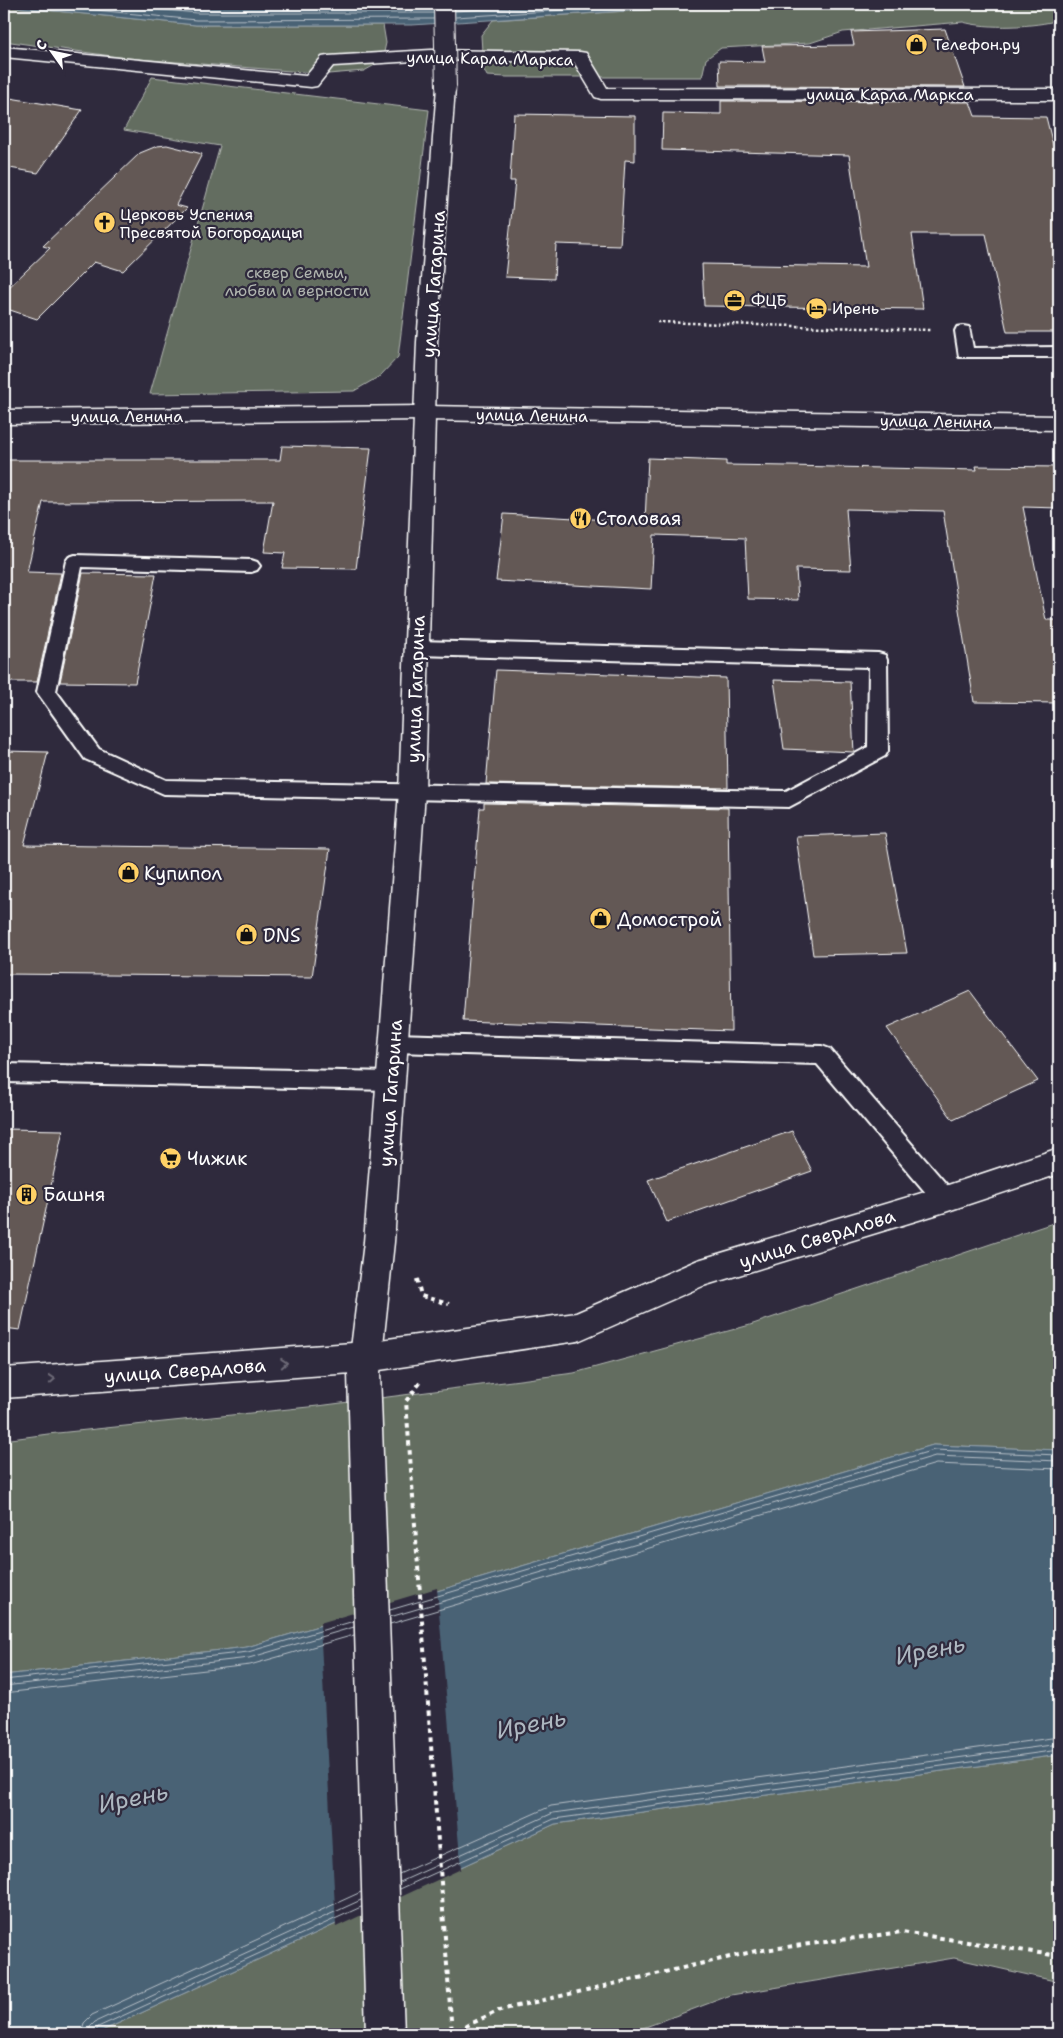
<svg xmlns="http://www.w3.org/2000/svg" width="1063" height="2038" viewBox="0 0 1063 2038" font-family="'Shantell Sans',sans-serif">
	<rect width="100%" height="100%" fill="#2f2a3d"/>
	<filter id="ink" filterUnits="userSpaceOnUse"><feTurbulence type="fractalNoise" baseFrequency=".02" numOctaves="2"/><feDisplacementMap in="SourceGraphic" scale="10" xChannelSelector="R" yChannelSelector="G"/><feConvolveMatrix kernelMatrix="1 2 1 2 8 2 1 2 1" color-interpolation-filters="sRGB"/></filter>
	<g filter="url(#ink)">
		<g fill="#636d61" stroke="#b1b6b0">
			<path d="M 732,4 L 1059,4 L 1059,20 C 1035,27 987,29 963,22 L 843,32 L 810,43 L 721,48 L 706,59 L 702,77 L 507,77 L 487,76 L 483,68 L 481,35 L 493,20 Z"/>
			<path d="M 4,6 L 196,25 L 383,25 L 386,43 L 382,61 L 364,71 L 328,74 L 126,58 L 4,41 Z"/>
			<path d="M 152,77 L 429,110 L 398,357 L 380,376 L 354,391 L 150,394 L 220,146 L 124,130 Z"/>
			<path d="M 1059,1221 L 1059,1450 L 933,1445 L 247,1647 L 4,1675 L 4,1440 L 48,1434 L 318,1406 L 574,1373 L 750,1325 Z"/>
			<path d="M 1059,1755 L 1059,1982 L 954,1958 L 731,1995 L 627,2034 L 95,2034 L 555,1824 Z"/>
		</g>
		<g fill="#4a6275" stroke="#92a1ac">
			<path d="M 4,4 L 732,4 L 412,25 L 196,25 L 4,6 Z"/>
			<path d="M 933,1445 L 1059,1450 L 1059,1755 L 555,1824 L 95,2034 L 4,2034 L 4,1675 L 247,1647 Z"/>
		</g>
		<path fill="#2f2a3d" d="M 437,1588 L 461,1869 L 336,1927 L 320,1623 Z"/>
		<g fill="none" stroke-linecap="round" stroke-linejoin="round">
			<g stroke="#b7c0c8" stroke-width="1">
				<path d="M 35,4 L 196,20 L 433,19"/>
				<path d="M 98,4 L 197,13 L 433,13"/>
				<path d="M 175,4 L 197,6 L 433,5"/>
				<path d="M 455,11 L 565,4"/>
				<path d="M 456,17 L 658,4"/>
				<path d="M 390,1610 L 934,1450 L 1059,1455"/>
				<path d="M 390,1617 L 935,1456 L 1059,1461"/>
				<path d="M 390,1624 L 936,1464 L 1059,1469"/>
				<path d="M 4,1680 L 248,1652 L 354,1621"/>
				<path d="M 4,1686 L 249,1658 L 354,1627"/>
				<path d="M 4,1693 L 250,1665 L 354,1635"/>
				<path d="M 399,1874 L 551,1806 L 1059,1737"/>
				<path d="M 400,1882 L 553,1813 L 1059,1744"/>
				<path d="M 400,1889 L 554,1819 L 1059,1750"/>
				<path d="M 81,2034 L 84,2023 L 92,2015 L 361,1892"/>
				<path d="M 89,2034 L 90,2027 L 95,2022 L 361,1900"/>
				<path d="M 95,2034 L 98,2027 L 361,1907"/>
			</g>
		</g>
		<g fill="#645954" stroke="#fff">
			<path d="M 945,29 L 965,87 L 720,86 L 719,61 L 765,62 L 762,46 L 854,45 L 851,32 Z"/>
			<path d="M 4,97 L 82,110 L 38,173 L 4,167 Z"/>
			<path d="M 721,101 L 970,102 L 975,116 L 1046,117 L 1059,169 L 1059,332 L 1007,332 L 986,234 L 912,234 L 923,309 L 704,306 L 702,264 L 866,267 L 849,155 L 662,150 L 663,113 L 721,114 Z"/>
			<path d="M 514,114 L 635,116 L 635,161 L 625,160 L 620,246 L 556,244 L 554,279 L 505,277 L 515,181 L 510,181 Z"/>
			<path d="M 167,145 L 202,154 L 176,205 L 187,208 L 123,271 L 94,262 L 37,319 L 4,308 L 4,292 L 50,248 L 43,246 L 140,153 L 157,146 Z"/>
			<path d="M 282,446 L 371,448 L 356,569 L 282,568 L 285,553 L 264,552 L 273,501 L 43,502 L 27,572 L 61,573 L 37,682 L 4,682 L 4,460 L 280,460 Z"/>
			<path d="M 648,458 L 726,461 L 726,465 L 788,466 L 977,470 L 976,466 L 1059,467 L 1059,508 L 1023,507 L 1046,620 L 1059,620 L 1059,703 L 974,702 L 943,511 L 846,509 L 851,570 L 796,569 L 798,600 L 748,599 L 745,538 L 654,535 L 651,589 L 496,581 L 504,514 L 645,522 Z"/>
			<path d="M 83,573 L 156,574 L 135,683 L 60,682 Z"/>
			<path d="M 496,670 L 726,678 L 728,788 L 486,784 Z"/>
			<path d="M 774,680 L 850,682 L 854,752 L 784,749 Z"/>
			<path d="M 4,751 L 48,752 L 24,845 L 330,849 L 312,977 L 4,974 Z"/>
			<path d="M 484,803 L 728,808 L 731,1031 L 463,1021 L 480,808 L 484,808 Z"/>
			<path d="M 885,833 L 907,953 L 813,955 L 796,836 Z"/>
			<path d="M 970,991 L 1038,1081 L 953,1120 L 887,1028 Z"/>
			<path d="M 4,1129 L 63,1130 L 20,1330 L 4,1328 Z"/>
			<path d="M 792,1131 L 812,1171 L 667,1222 L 648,1180 Z"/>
		</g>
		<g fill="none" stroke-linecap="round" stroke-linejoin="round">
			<defs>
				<g id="service">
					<path d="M 963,326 L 969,327 L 973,348 L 1059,347 L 1059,357 L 959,357 L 955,331 L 957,327 Z"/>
					<path d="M 75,555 L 251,560 L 257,562 L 260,566 L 257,570 L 251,572 L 82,567 L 56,691 L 99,749 L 166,780 L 786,791 L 868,747 L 869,667 L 417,655 L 410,653 L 408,648 L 410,643 L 417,641 L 878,653 L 885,655 L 887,660 L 888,751 L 885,756 L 789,807 L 164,794 L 85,759 L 37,692 L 66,561 L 69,557 Z"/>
					<path d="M 394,1034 L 822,1046 L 830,1049 L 953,1192 L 956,1199 L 953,1206 L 945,1209 L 937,1206 L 817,1064 L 394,1052 L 386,1049 L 383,1043 L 386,1037 Z"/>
					<path d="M 4,1064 L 391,1072 L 399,1074 L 402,1081 L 399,1088 L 391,1090 L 4,1082 Z"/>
				</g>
				<path id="pedestrian" d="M 4,47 L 306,76 L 322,57 L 328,56 L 431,50 L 580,52 L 586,53 L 607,88 L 1059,89 L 1059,100 L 601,99 L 595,97 L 574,62 L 431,60 L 333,66 L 317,86 L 311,87 L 4,57 Z"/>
				<path id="minor" d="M 1059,1148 L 1059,1174 L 945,1212 L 703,1286 L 578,1341 L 366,1372 L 4,1398 L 4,1368 L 366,1342 L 576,1313 L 698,1260 L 945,1186 Z"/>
				<path id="tertiary" d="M 425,406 L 433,408 L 436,413 L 433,418 L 425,420 L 4,424 L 4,410 Z"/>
				<path id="secondary" d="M 425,406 L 1059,416 L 1059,430 L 425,420 L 417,418 L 414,413 L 417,408 Z"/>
				<path id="primary" d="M 446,82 L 452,83 L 455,87 L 437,342 L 425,792 L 394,1242 L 380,1373 L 404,2034 L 366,2034 L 348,1373 L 364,1242 L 399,792 L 417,342 L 437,87 L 440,83 Z"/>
			</defs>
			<use href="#service" stroke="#fff" stroke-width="4"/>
			<use href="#pedestrian" stroke="#fff" stroke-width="3"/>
			<use href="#minor" stroke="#fff" stroke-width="3"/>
			<use href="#tertiary" stroke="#fff" stroke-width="3"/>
			<use href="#secondary" stroke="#fff" stroke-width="3"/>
			<use href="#primary" stroke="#fff" stroke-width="3"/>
			<path stroke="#fff" stroke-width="2.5" stroke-dasharray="2.5 2.5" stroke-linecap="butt" d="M 657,322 L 931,330"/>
			<g stroke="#fff" stroke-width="4" stroke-dasharray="4.5 4.5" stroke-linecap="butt">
				<path d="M 417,1279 L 421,1296 L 449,1304"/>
				<path d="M 449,2034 L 500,2010 L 756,1951 L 902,1932 L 1059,1956"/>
			</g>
			<use href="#service" fill="#2f2a3d" fill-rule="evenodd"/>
			<use href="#pedestrian" fill="#2f2a3d" fill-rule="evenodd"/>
			<use href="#minor" fill="#2f2a3d" fill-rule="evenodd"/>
			<use href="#tertiary" fill="#2f2a3d" fill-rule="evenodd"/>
			<use href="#secondary" fill="#2f2a3d" fill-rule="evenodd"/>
			<use href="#primary" fill="#2f2a3d" fill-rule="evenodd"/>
			<defs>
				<path id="primary-bridge" d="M 444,4 L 446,87"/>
			</defs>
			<use href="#primary-bridge" stroke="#fff" stroke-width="22" stroke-linecap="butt"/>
			<path stroke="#fff" stroke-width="4" stroke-dasharray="4.5 4.5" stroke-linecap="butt" d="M 420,1383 L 406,1401 L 452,2034"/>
			<use href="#primary-bridge" stroke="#2f2a3d" stroke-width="20"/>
		</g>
		<defs><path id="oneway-chevron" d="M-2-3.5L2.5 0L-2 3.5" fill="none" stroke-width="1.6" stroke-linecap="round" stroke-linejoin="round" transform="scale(1.25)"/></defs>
		<g stroke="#6d6a77">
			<use href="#oneway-chevron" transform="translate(284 1363) rotate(-4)"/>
			<use href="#oneway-chevron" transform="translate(52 1379) rotate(-4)"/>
		</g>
	</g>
	<defs>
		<symbol id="shop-disc" viewBox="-11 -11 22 22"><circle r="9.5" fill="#ffd166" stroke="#2f2a3d"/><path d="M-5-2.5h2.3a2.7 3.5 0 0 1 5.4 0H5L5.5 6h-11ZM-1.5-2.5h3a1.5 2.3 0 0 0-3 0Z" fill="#111"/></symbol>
		<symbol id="church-disc" viewBox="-11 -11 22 22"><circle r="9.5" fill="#ffd166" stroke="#2f2a3d"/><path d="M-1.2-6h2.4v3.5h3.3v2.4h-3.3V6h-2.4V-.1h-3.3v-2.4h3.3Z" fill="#111"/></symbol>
		<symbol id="office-disc" viewBox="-11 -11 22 22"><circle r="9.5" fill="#ffd166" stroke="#2f2a3d"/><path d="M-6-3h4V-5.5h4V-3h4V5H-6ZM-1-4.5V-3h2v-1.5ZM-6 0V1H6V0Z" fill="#111"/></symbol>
		<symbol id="hotel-disc" viewBox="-11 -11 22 22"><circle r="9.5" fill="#ffd166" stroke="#2f2a3d"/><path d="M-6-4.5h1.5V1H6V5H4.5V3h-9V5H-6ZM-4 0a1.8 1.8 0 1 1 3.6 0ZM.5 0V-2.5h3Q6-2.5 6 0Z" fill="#111"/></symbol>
		<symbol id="restaurant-disc" viewBox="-11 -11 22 22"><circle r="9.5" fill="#ffd166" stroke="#2f2a3d"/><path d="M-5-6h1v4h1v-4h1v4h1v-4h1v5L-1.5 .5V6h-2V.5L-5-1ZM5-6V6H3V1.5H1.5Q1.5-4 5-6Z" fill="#111"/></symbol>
		<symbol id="supermarket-disc" viewBox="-11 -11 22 22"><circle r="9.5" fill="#ffd166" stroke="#2f2a3d"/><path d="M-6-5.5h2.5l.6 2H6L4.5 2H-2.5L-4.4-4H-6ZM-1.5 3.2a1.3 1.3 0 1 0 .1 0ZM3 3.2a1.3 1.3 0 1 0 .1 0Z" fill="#111"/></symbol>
		<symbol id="building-disc" viewBox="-11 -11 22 22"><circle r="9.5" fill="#ffd166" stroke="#2f2a3d"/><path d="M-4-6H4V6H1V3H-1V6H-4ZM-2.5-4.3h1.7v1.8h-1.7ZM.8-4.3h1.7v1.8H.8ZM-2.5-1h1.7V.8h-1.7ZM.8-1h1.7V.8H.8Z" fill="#111"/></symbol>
	</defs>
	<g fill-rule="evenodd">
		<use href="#shop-disc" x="904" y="32" width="25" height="25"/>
		<use href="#church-disc" x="92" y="210" width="25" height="25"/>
		<use href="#office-disc" x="722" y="288" width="25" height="25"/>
		<use href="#hotel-disc" x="804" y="296" width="25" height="25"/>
		<use href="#restaurant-disc" x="568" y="506" width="25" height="25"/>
		<use href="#shop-disc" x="116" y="860" width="25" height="25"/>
		<use href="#shop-disc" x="588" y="906" width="25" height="25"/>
		<use href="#shop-disc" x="234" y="922" width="25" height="25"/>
		<use href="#supermarket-disc" x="158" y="1146" width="25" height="25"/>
		<use href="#building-disc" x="14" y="1182" width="25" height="25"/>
	</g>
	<g text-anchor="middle" stroke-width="4.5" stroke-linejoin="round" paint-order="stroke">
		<g font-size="16" fill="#fff" stroke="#2f2a3d" text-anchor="start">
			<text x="933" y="50">Телефон.ру</text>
			<text x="120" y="220">Церковь Успения<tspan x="120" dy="18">Пресвятой Богородицы</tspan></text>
			<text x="751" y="306">ФЦБ</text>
			<text x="832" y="314">Ирень</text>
		</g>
		<g font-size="16" fill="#fff" stroke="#2f2a3d">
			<text transform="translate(490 58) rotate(1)" y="6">улица Карла Маркса</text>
			<text x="890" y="100">улица Карла Маркса</text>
			<text transform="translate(532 415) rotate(1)" y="6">улица Ленина</text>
			<text x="127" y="422">улица Ленина</text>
			<text transform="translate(936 421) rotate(1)" y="6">улица Ленина</text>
		</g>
		<g font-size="16" fill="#b1b6b0" stroke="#2f2a3d">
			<text x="297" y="278">сквер Семьи,<tspan x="297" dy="18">любви и верности</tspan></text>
		</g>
		<g font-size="19" fill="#fff" stroke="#2f2a3d">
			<text transform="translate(433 284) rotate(-86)" y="7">улица Гагарина</text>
			<text transform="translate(415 689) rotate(-88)" y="7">улица Гагарина</text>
			<text transform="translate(390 1093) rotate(-86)" y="7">улица Гагарина</text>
			<text transform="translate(817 1238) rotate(-17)" y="7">улица Свердлова</text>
			<text transform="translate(185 1370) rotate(-4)" y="7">улица Свердлова</text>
		</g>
		<g font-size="19" fill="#fff" stroke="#2f2a3d" text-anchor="start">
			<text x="596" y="525">Столовая</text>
			<text x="144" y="880">Купипол</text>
			<text x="617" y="926">Домострой</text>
			<text x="263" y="942">DNS</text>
			<text x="187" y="1165">Чижик</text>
			<text x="43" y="1201">Башня</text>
		</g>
		<g font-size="24" font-style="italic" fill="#aeb8c1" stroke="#2f2a3d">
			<text transform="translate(930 1650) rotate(-11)" y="8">Ирень</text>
			<text transform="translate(531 1724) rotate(-11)" y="8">Ирень</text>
			<text transform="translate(133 1798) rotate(-11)" y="8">Ирень</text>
		</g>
	</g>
	<rect width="1063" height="2038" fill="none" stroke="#2f2a3d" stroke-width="20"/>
	<rect x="10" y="10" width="1043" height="2018" fill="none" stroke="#fff" stroke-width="2" filter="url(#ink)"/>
	<g transform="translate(52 52) rotate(303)" stroke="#2f2a3d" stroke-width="4" paint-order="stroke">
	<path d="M0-4L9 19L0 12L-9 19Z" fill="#ffffff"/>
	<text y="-8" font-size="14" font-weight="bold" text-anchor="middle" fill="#ffffff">С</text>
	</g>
</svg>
